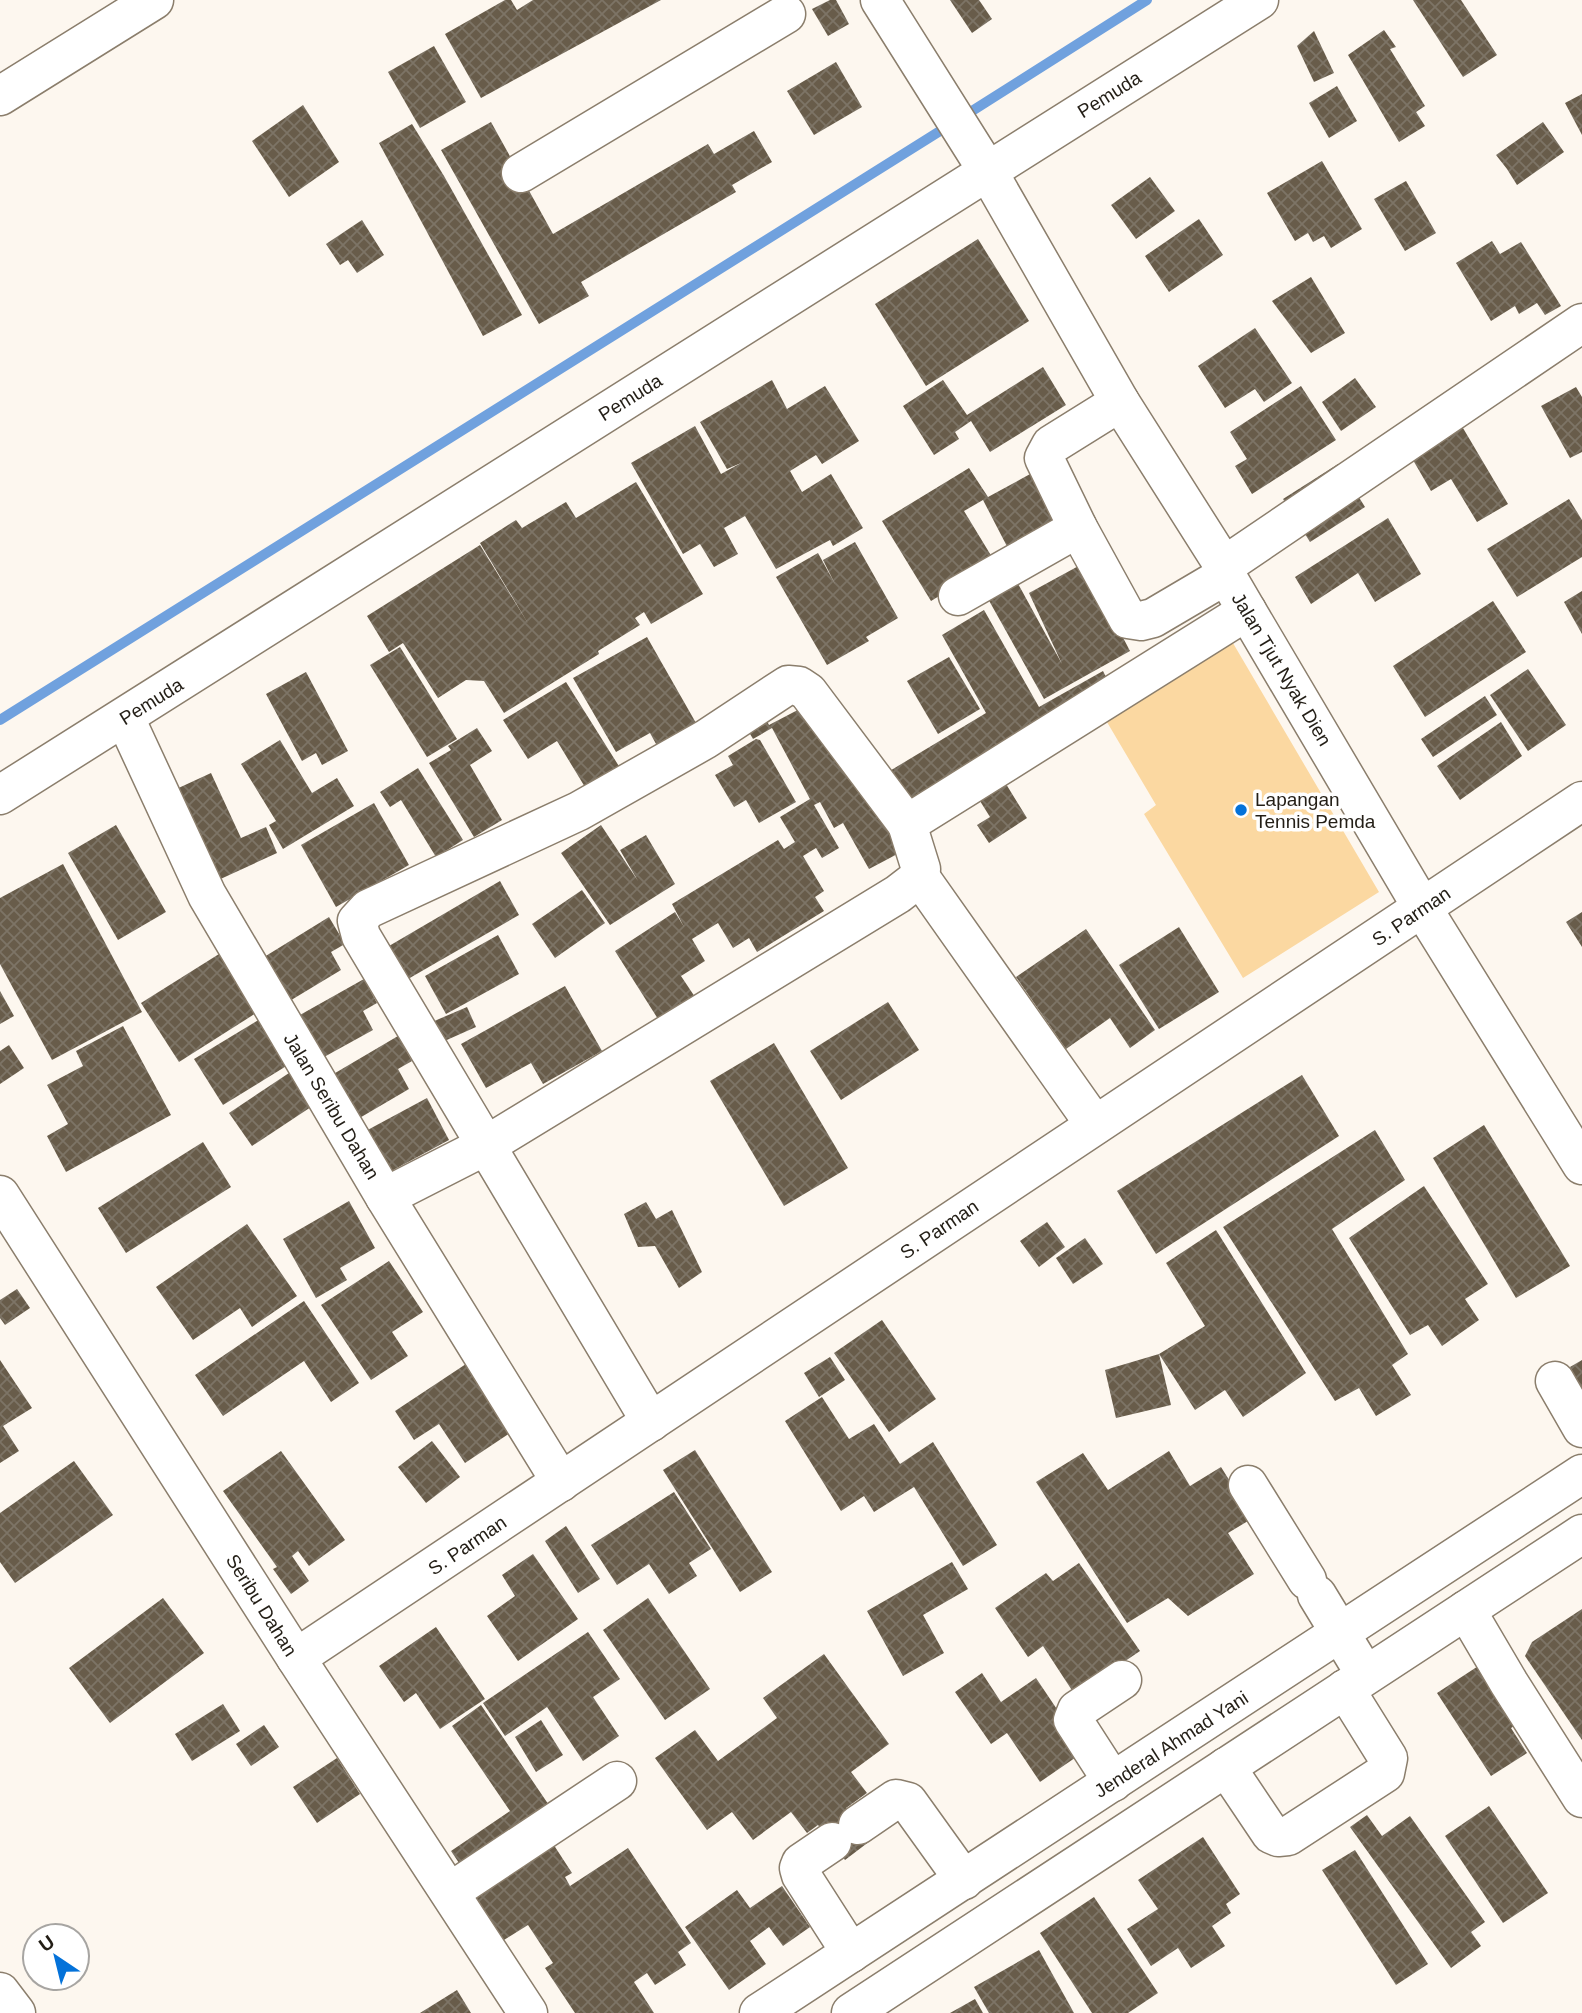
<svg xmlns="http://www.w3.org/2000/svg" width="1582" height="2013" viewBox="0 0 1582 2013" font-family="Arial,sans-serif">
	<defs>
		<pattern id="building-cross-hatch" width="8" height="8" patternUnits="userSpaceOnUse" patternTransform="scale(1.75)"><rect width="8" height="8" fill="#685c4a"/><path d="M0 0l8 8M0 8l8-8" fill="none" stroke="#7d7466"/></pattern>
	</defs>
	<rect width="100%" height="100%" fill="#fdf7ef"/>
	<path fill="#fbd8a1" d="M 1230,638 L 1379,892 L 1243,978 L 1144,814 L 1156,805 L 1104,717 Z"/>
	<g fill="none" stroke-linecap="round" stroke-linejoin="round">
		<g stroke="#70a1de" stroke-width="10">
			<path d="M 972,111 L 1147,0"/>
			<path d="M 0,720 L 940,131"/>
		</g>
	</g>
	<g fill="url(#building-cross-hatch)">
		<path d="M 505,0 L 511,0 L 517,10 L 533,0 L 661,0 L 481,98 L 445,34 Z"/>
		<path d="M 830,0 L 836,0 L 849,24 L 828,36 L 812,9 Z"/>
		<path d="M 950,0 L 979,0 L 992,19 L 972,33 Z"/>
		<path d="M 1413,0 L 1461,0 L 1497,55 L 1463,77 Z"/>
		<path d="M 1384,30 L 1396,47 L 1390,49 L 1425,106 L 1416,112 L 1425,126 L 1399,142 L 1348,55 Z"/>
		<path d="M 1314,31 L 1334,73 L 1314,82 L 1297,46 Z"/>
		<path d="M 434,46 L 466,102 L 420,128 L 388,72 Z"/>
		<path d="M 836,62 L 862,107 L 814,135 L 787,91 Z"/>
		<path d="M 1337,86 L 1357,121 L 1329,138 L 1309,103 Z"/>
		<path d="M 1582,94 L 1582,135 L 1565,103 Z"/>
		<path d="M 303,105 L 339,162 L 289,197 L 252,141 Z"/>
		<path d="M 491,122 L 553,234 L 708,144 L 714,154 L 754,131 L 772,162 L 732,185 L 736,192 L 581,282 L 589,296 L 539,324 L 441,150 Z"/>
		<path d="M 1543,122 L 1564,152 L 1517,185 L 1507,169 L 1496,155 Z"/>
		<path d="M 412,124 L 444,176 L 522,315 L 483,336 L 379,143 Z"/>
		<path d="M 1322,161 L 1362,229 L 1331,248 L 1324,236 L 1313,242 L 1308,233 L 1295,241 L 1267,193 Z"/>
		<path d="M 1150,177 L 1175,211 L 1136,239 L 1111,205 Z"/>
		<path d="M 1406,181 L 1436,233 L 1405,251 L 1374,199 Z"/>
		<path d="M 1199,219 L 1223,255 L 1169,292 L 1145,256 Z"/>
		<path d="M 362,220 L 384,255 L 357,273 L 348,260 L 340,265 L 326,244 Z"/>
		<path d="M 978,239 L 1029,321 L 926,386 L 875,304 Z"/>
		<path d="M 1492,241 L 1500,254 L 1521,242 L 1561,306 L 1545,315 L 1537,303 L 1519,314 L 1515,306 L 1491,321 L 1456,263 Z"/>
		<path d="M 1311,277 L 1345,333 L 1311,353 L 1272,301 Z"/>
		<path d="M 1255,328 L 1292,383 L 1264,402 L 1255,389 L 1225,408 L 1198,366 Z"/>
		<path d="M 1043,367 L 1066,405 L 990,452 L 971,421 L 955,432 L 959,439 L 934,455 L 903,406 L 943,380 L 967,415 Z"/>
		<path d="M 1355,378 L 1376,407 L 1341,431 L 1322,402 Z"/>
		<path d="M 772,380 L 787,409 L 825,386 L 859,441 L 822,464 L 816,455 L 790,471 L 802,492 L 831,474 L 863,528 L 833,546 L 830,540 L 776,569 L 745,516 L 724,528 L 738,554 L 714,567 L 700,544 L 683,554 L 631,463 L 695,426 L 721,474 L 741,463 L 727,469 L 700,422 Z"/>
		<path d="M 1301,386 L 1336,440 L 1252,494 L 1235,466 L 1247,459 L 1230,432 Z"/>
		<path d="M 1576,387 L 1582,397 L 1582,452 L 1570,458 L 1541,406 Z"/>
		<path d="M 1460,423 L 1508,504 L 1477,522 L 1451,479 L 1431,491 L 1399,436 Z"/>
		<path d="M 1338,464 L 1365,507 L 1310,542 L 1283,499 Z"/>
		<path d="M 969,468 L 988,497 L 1032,473 L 1061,535 L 1013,558 L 983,500 L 964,511 L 995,562 L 931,601 L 882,521 Z"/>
		<path d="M 636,482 L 703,594 L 651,624 L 644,612 L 635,618 L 640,625 L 598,651 L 599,654 L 504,713 L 484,681 L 466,680 L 438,698 L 403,643 L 389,652 L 367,616 L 480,545 L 529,625 L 480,543 L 516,520 L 522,528 L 566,502 L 576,518 Z"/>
		<path d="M 1569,499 L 1582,520 L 1582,557 L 1517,597 L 1487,549 Z"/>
		<path d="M 1388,518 L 1421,574 L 1375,602 L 1358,573 L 1311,604 L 1295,577 Z"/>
		<path d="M 855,542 L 898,618 L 866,637 L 869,641 L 827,665 L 776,577 L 818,553 L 835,584 L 823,560 Z"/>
		<path d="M 1084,563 L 1130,651 L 1044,699 L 987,597 L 1016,580 L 1062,664 L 1029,593 Z"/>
		<path d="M 1582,591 L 1582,634 L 1564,602 Z"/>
		<path d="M 1493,601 L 1526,652 L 1425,717 L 1393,666 Z"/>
		<path d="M 984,610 L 1039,707 L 1103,671 L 1111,687 L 911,811 L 888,772 L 986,713 L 942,635 Z"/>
		<path d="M 647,637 L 700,730 L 661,753 L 650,733 L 616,752 L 573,678 Z"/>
		<path d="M 400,647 L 457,739 L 427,757 L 370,665 Z"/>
		<path d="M 949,657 L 980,709 L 938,734 L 907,681 Z"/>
		<path d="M 1528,669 L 1566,725 L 1528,751 L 1490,695 Z"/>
		<path d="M 306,672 L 348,751 L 322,765 L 316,753 L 302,761 L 266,694 Z"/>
		<path d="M 566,682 L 622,771 L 588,792 L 557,741 L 528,759 L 503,720 Z"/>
		<path d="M 1485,696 L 1497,715 L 1433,757 L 1421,739 Z"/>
		<path d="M 813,702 L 905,850 L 869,869 L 843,823 L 834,828 L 820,802 L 814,805 L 839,848 L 822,858 L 816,848 L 803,856 L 824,891 L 815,897 L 824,911 L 757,952 L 749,938 L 733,948 L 718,923 L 692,939 L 705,961 L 681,976 L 699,1003 L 658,1019 L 615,951 L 675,912 L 684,927 L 672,904 L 778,840 L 784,849 L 795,842 L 780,817 L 810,799 L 772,728 L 753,739 L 744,724 L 763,713 L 769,725 Z"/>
		<path d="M 1501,722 L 1522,756 L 1460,800 L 1437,766 Z"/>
		<path d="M 477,728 L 492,751 L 470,765 L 502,820 L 474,837 L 429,763 L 451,750 L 448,746 Z"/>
		<path d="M 756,739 L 760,740 L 796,802 L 759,823 L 746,800 L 734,807 L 715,775 L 733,765 L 728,756 Z"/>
		<path d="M 280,740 L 312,793 L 337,778 L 354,806 L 283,849 L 269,825 L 276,821 L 241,764 Z"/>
		<path d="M 418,768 L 463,840 L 436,857 L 401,800 L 390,807 L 380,792 Z"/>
		<path d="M 211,773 L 241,838 L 266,827 L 277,853 L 214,882 L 172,791 Z"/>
		<path d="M 1006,784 L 1027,818 L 989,843 L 977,825 L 990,817 L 980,801 Z"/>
		<path d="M 374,803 L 409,865 L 336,907 L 301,845 Z"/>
		<path d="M 116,825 L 166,912 L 118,940 L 68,853 Z"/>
		<path d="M 601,825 L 638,881 L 620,850 L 646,835 L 675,884 L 610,925 L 561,853 Z"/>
		<path d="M 63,864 L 142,1012 L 52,1060 L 0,964 L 0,898 Z"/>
		<path d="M 500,881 L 519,915 L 408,979 L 389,946 Z"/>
		<path d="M 582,890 L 605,923 L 555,958 L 532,924 Z"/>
		<path d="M 1582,912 L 1582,947 L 1566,922 Z"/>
		<path d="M 329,917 L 345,944 L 331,952 L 341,970 L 283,1005 L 256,962 Z"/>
		<path d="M 1179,927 L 1219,992 L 1159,1029 L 1119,965 Z"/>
		<path d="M 1086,929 L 1155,1030 L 1130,1048 L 1110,1018 L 1066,1049 L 1016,977 Z"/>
		<path d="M 498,935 L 519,974 L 446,1014 L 425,976 Z"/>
		<path d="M 227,949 L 264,1008 L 179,1062 L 141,1003 Z"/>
		<path d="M 364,979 L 377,1003 L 363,1011 L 373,1030 L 315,1062 L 291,1020 Z"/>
		<path d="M 565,986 L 602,1051 L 543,1084 L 531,1063 L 486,1088 L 461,1044 Z"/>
		<path d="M 0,991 L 14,1016 L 0,1024 Z"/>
		<path d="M 888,1002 L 919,1050 L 841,1100 L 810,1051 Z"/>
		<path d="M 467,1007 L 476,1027 L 440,1043 L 432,1022 Z"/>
		<path d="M 260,1019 L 288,1065 L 223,1105 L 194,1059 Z"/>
		<path d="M 123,1026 L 171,1115 L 66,1172 L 47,1136 L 68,1124 L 47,1085 L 83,1066 L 76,1051 Z"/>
		<path d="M 398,1036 L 412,1061 L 398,1069 L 409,1089 L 351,1123 L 325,1079 Z"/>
		<path d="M 774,1043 L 848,1168 L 784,1206 L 710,1081 Z"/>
		<path d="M 9,1045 L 24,1068 L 0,1084 L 0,1051 Z"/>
		<path d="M 292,1071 L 314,1105 L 252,1146 L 229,1113 Z"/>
		<path d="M 1302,1075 L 1339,1136 L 1156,1254 L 1117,1191 Z"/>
		<path d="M 427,1098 L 449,1140 L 384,1175 L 362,1133 Z"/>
		<path d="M 1484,1125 L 1570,1266 L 1516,1298 L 1433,1158 Z"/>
		<path d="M 1375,1130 L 1405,1180 L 1332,1229 L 1408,1354 L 1392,1365 L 1411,1395 L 1376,1416 L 1359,1388 L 1335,1401 L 1223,1227 Z"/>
		<path d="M 203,1142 L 231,1187 L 126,1253 L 98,1208 Z"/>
		<path d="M 1424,1186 L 1488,1284 L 1465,1299 L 1479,1320 L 1442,1346 L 1428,1325 L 1410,1335 L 1349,1238 Z"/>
		<path d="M 349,1201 L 375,1248 L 340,1268 L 347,1280 L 316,1298 L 283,1239 Z"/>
		<path d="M 646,1202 L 656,1219 L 672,1210 L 702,1272 L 679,1288 L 655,1246 L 638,1247 L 624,1214 Z"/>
		<path d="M 1047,1222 L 1065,1247 L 1039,1267 L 1020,1241 Z"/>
		<path d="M 247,1224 L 297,1296 L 252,1327 L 240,1308 L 193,1340 L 156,1287 Z"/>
		<path d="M 1216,1230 L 1306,1373 L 1243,1417 L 1225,1390 L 1195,1410 L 1159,1354 L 1171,1405 L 1116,1418 L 1105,1370 L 1159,1354 L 1205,1326 L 1166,1263 Z"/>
		<path d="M 1085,1238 L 1103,1264 L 1073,1284 L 1056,1258 Z"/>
		<path d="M 389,1261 L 423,1312 L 392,1332 L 408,1356 L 371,1380 L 321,1305 Z"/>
		<path d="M 17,1289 L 30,1308 L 5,1325 L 0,1318 L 0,1300 Z"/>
		<path d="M 304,1301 L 359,1383 L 331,1402 L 304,1361 L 223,1416 L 195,1375 Z"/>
		<path d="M 882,1320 L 936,1399 L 889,1432 L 834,1353 Z"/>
		<path d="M 830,1357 L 845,1380 L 819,1397 L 804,1373 Z"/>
		<path d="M 0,1360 L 32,1408 L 3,1426 L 19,1451 L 0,1463 Z"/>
		<path d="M 1582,1360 L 1582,1389 L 1570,1367 Z"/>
		<path d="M 469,1362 L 513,1431 L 465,1463 L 439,1424 L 414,1440 L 395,1411 Z"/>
		<path d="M 822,1397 L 849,1439 L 874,1424 L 900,1464 L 933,1442 L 997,1545 L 963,1566 L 914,1487 L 874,1512 L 864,1496 L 841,1511 L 785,1421 Z"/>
		<path d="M 432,1441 L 460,1477 L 426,1503 L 398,1467 Z"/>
		<path d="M 695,1450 L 772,1572 L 740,1592 L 663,1470 Z"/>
		<path d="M 281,1451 L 345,1540 L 309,1566 L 298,1551 L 292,1556 L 309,1581 L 291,1594 L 273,1569 L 277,1567 L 223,1491 Z"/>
		<path d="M 1169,1451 L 1190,1486 L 1221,1467 L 1253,1518 L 1228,1533 L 1254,1574 L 1188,1616 L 1168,1598 L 1127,1623 L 1036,1482 L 1083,1453 L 1108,1490 Z"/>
		<path d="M 74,1461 L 113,1515 L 15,1583 L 0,1562 L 0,1513 Z"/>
		<path d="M 674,1492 L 711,1549 L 689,1563 L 697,1576 L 669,1594 L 649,1564 L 617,1585 L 591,1545 Z"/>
		<path d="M 566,1526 L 600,1579 L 578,1593 L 545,1541 Z"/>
		<path d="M 533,1554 L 578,1619 L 518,1661 L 487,1616 L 515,1596 L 502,1575 Z"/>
		<path d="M 952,1562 L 968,1589 L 923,1615 L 944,1653 L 903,1676 L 867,1611 Z"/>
		<path d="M 1079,1563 L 1140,1651 L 1075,1695 L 1043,1646 L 1028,1657 L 995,1608 L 1046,1573 L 1053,1581 Z"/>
		<path d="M 163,1598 L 204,1653 L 110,1723 L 69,1668 Z"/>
		<path d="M 648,1598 L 710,1689 L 665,1720 L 603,1630 Z"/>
		<path d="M 1582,1609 L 1582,1740 L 1525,1656 L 1532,1642 Z"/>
		<path d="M 436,1627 L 485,1699 L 440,1729 L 416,1693 L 404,1702 L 379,1666 Z"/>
		<path d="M 588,1632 L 620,1679 L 593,1697 L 619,1736 L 583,1761 L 547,1707 L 505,1736 L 483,1703 Z"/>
		<path d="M 824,1654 L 889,1744 L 851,1772 L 867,1793 L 846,1808 L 870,1841 L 845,1860 L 818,1825 L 807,1833 L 791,1812 L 753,1840 L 732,1812 L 707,1830 L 655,1758 L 695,1730 L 718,1761 L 777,1718 L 763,1698 Z"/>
		<path d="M 1489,1659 L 1527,1718 L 1511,1728 L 1527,1753 L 1491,1776 L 1437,1693 Z"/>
		<path d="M 982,1673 L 1001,1702 L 1036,1678 L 1085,1751 L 1040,1782 L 1007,1733 L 991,1744 L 955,1692 Z"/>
		<path d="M 223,1704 L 240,1731 L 192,1761 L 175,1734 Z"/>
		<path d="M 481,1705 L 557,1817 L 469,1878 L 451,1851 L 510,1811 L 452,1726 Z"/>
		<path d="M 541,1720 L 563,1755 L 536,1772 L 515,1737 Z"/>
		<path d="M 264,1725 L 279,1747 L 251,1766 L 236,1744 Z"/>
		<path d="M 337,1758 L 360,1794 L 317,1823 L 293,1787 Z"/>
		<path d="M 1489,1806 L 1548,1893 L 1503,1923 L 1445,1836 Z"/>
		<path d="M 1367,1815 L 1382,1836 L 1410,1816 L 1485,1922 L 1471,1932 L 1481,1946 L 1451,1968 L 1350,1827 Z"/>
		<path d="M 546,1833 L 572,1873 L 565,1877 L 570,1886 L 628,1848 L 691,1943 L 678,1952 L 686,1965 L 655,1985 L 647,1973 L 634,1982 L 654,2013 L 575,2013 L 545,1968 L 553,1963 L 528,1925 L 499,1943 L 472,1901 L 489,1890 L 479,1876 Z"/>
		<path d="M 1203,1837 L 1240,1894 L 1226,1904 L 1231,1913 L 1212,1926 L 1225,1946 L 1191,1968 L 1178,1948 L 1151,1966 L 1127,1929 L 1158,1909 L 1138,1880 Z"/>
		<path d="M 1355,1850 L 1428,1964 L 1396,1985 L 1322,1870 Z"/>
		<path d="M 782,1886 L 810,1927 L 783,1946 L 769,1927 L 750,1941 L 766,1964 L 729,1990 L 685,1927 L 737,1890 L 750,1908 Z"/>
		<path d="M 1094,1897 L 1158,1993 L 1128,2013 L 1092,2013 L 1040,1933 Z"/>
		<path d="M 1039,1950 L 1074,2013 L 989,2013 L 974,1987 Z"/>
		<path d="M 457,1990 L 471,2013 L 420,2013 Z"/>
		<path d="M 975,1999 L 983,2013 L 950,2013 Z"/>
	</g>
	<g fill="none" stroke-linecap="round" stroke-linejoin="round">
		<defs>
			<g id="minor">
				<path d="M 880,0 L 987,170 L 1120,402 L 1224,566 L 1226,575 L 1247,611 L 1423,909 L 1582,1165"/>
				<path d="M 0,96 L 154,0"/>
				<path d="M 521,173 L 786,14"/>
				<path d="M 1120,402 L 1051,445 L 1044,458 L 1078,528 L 1128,619 L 1141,621 L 1153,618 L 1226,575"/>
				<path d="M 1224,566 L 1582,323"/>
				<path d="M 958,596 L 1078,528"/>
				<path d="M 125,718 L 207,895 L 385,1197 L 561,1482"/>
				<path d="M 0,795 L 1259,0"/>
				<path d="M 920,877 L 1095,1125"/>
				<path d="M 0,1195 L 296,1658 L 528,2013"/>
				<path d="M 385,1197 L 485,1146 L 898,894 L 920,877 L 921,869 L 907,824 L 1247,611"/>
				<path d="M 1555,1381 L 1582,1428"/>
				<path d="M 651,1422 L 361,936 L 357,921 L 368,909 L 579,811 L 706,739 L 788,685 L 799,686 L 808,692 L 907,824"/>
				<path d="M 1248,1485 L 1307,1580"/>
				<path d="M 1317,1595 L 1365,1674"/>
				<path d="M 1466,1610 L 1509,1683 L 1582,1798"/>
				<path d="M 296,1658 L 1582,801"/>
				<path d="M 1226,1767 L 1271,1834 L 1278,1837 L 1288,1836 L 1385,1773 L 1388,1758 L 1345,1689"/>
				<path d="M 1113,1782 L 1073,1720 L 1077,1710 L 1122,1680"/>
				<path d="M 858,1825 L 896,1799 L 908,1802 L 964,1880"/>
				<path d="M 832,1842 L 801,1863 L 799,1868 L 801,1875 L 851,1953"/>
				<path d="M 450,1892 L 617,1781"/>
				<path d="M 0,1992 L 16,2013"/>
			</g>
			<g id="highway">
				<path d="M 759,2013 L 1582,1474"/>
				<path d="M 851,2013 L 1582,1534"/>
			</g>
		</defs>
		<use href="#minor" stroke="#8b7e6c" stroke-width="41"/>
		<use href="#highway" stroke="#8b7e6c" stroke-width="41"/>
		<use href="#minor" stroke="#fff" stroke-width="38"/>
		<use href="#highway" stroke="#fff" stroke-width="38"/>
	</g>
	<circle fill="#0472d9" stroke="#fff" stroke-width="2.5" cx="1241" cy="810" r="7"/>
	<g text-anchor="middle" stroke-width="7" stroke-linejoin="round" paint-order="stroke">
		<g font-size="19" fill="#231e16" stroke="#fff">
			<text transform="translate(1109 94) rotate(-32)" y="7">Pemuda</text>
			<text transform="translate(630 397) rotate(-32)" y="7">Pemuda</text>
			<text transform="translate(1282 669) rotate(59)" y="7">Jalan Tjut Nyak Dien</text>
			<text transform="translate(151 701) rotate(-32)" y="7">Pemuda</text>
			<text transform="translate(1411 916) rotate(-34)" y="7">S. Parman</text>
			<text transform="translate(332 1106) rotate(59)" y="7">Jalan Seribu Dahan</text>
			<text transform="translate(939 1229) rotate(-34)" y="7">S. Parman</text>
			<text transform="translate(467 1545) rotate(-34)" y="7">S. Parman</text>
			<text transform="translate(262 1605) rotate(58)" y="7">Seribu Dahan</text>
			<text transform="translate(1171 1744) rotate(-33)" y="7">Jenderal Ahmad Yani</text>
		</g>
		<g font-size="19" fill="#231e16" stroke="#fff" text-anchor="start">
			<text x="1255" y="806">Lapangan<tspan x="1255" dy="22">Tennis Pemda</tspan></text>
		</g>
	</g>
	<g transform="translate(56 1957) rotate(325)"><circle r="33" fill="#ffffff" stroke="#a7a5a2" stroke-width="2"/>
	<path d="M0-5L12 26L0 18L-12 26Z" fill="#0472d9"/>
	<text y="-10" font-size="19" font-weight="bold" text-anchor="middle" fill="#231e16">U</text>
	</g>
</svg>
